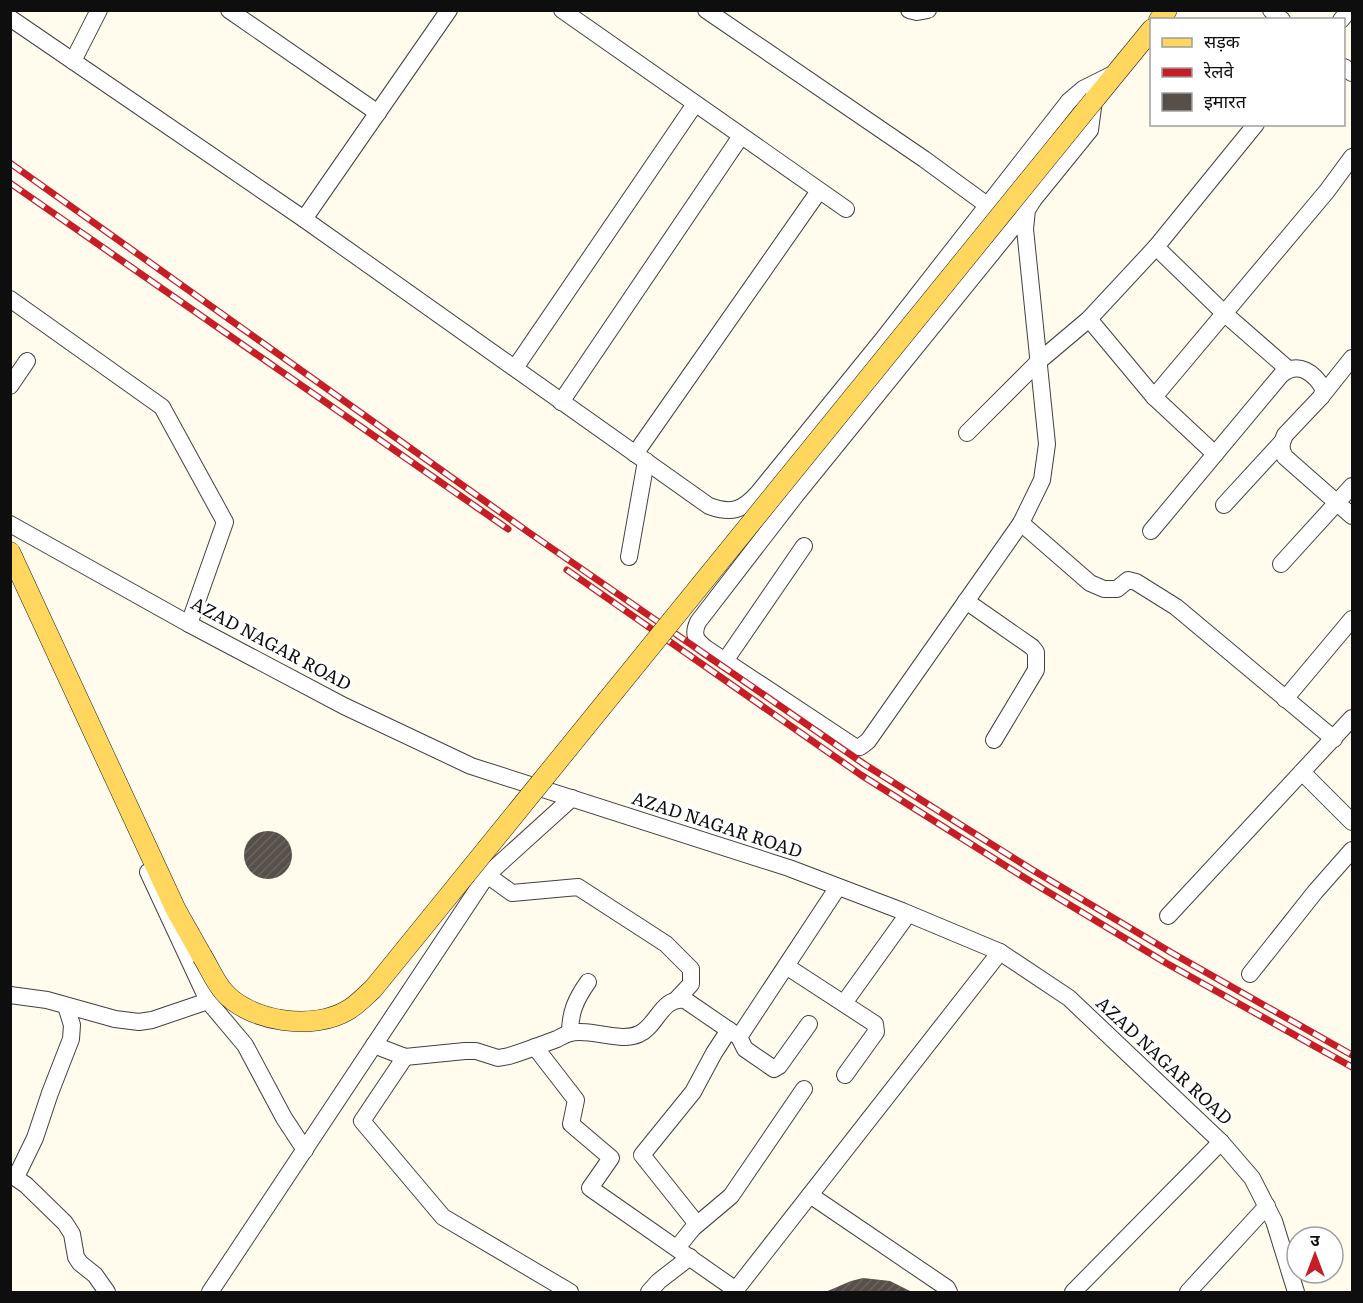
<svg xmlns="http://www.w3.org/2000/svg" width="1363" height="1303" viewBox="0 0 1363 1303" font-family="Literata,'Noto Sans Devanagari',serif">
	<defs>
		<pattern id="building-hatch" width="6" height="6" patternUnits="userSpaceOnUse" patternTransform="scale(1.5)"><rect width="6" height="6" fill="#574f49"/><path d="M-1 1l2-2M0 6l6-6M5 7l2-2" fill="none" stroke="#6a645f"/></pattern>
	</defs>
	<rect width="100%" height="100%" fill="#fffcee"/>
	<g fill="url(#building-hatch)">
		<circle cx="268" cy="855" r="24"/>
		<path d="M 863,1278 L 890,1281 L 914,1293 L 823,1293 L 851,1281 Z"/>
	</g>
	<g fill="none" stroke-linecap="round" stroke-linejoin="round">
		<defs>
			<g id="minor">
				<path d="M 229,10 L 378,113"/>
				<path d="M 562,10 L 846,209"/>
				<path d="M 706,10 L 924,159 L 987,205"/>
				<path d="M 909,10 L 917,12 L 928,10"/>
				<path d="M 1271,10 L 1282,20"/>
				<path d="M 10,18 L 304,219 L 709,506 C 731,514 742,511 758,493 L 883,339 L 1069,101 L 1083,89 L 1115,73"/>
				<path d="M 1341,20 L 1349,10"/>
				<path d="M 73,61 L 99,10"/>
				<path d="M 1344,67 L 1352,73"/>
				<path d="M 1027,210 L 796,495 L 698,622 C 692,635 696,641 707,649 L 855,747 L 860,747 L 868,741 L 1021,523 L 1042,480 L 1047,444 L 1025,229 L 1027,210 L 1034,199 L 1090,130 L 1094,100"/>
				<path d="M 304,219 L 449,10"/>
				<path d="M 1156,247 L 1225,314 L 1288,369"/>
				<path d="M 10,299 L 162,407 L 225,522 L 189,624"/>
				<path d="M 1089,319 L 1154,397 L 1215,454"/>
				<path d="M 515,368 L 695,104"/>
				<path d="M 10,386 L 27,361"/>
				<path d="M 1154,397 L 1327,191 L 1352,157"/>
				<path d="M 1321,397 L 1352,358"/>
				<path d="M 561,402 L 741,136"/>
				<path d="M 967,433 L 1038,362 L 1089,319 L 1156,247 L 1256,124"/>
				<path d="M 635,454 L 819,191"/>
				<path d="M 1224,505 L 1281,443"/>
				<path d="M 1021,523 L 1090,583 L 1104,589 L 1117,589 L 1128,580 L 1136,582 L 1176,607 L 1334,739"/>
				<path d="M 10,524 L 189,624 L 344,706 L 471,766 L 789,868 L 902,911 L 1000,952 L 1069,998 L 1221,1142 L 1252,1178 L 1274,1221 L 1296,1292"/>
				<path d="M 1151,531 L 1281,375 C 1298,360 1315,373 1324,390 L 1321,397 L 1285,435 C 1281,444 1280,448 1285,457 L 1352,516"/>
				<path d="M 629,557 L 646,461"/>
				<path d="M 1281,564 L 1352,486"/>
				<path d="M 966,601 L 1032,647 L 1036,652 L 1036,670 L 994,740"/>
				<path d="M 725,661 L 804,546"/>
				<path d="M 1285,699 L 1352,619"/>
				<path d="M 1302,772 L 1352,822"/>
				<path d="M 148,872 L 208,1001 L 245,1045 L 284,1118 L 305,1150"/>
				<path d="M 487,875 L 512,893 L 578,887 L 666,944 L 691,969 L 691,984 L 677,999"/>
				<path d="M 1168,916 L 1352,718"/>
				<path d="M 786,966 L 875,1024 L 876,1032 L 845,1075"/>
				<path d="M 1250,974 L 1315,892 L 1352,850"/>
				<path d="M 10,995 L 47,1000 L 115,1019 L 139,1022 L 152,1020 L 208,1001"/>
				<path d="M 844,1003 L 908,914"/>
				<path d="M 570,1033 C 570,1012 576,999 588,982"/>
				<path d="M 739,1037 L 838,887"/>
				<path d="M 374,1045 L 405,1057 L 465,1051 L 476,1051 L 498,1058 L 509,1056 C 525,1051 541,1045 557,1039 C 561,1037 566,1034 570,1033 C 591,1028 620,1043 639,1034 C 657,1026 662,996 685,1000 L 739,1037 L 745,1049 L 774,1069 L 779,1066 L 809,1024"/>
				<path d="M 535,1047 L 576,1100 L 571,1124 L 611,1158 L 590,1188 L 736,1290"/>
				<path d="M 405,1057 L 362,1121 L 443,1217 L 570,1292"/>
				<path d="M 10,1174 L 26,1185 L 65,1223 L 72,1234 L 76,1257 L 80,1263 L 95,1275 L 107,1292"/>
				<path d="M 16,1177 L 35,1138 L 50,1093 L 71,1039 L 72,1025 L 66,1006"/>
				<path d="M 810,1195 L 947,1288 L 949,1292"/>
				<path d="M 697,1224 L 642,1155 L 693,1092 L 714,1053 L 729,1030"/>
				<path d="M 677,1248 L 693,1228 L 731,1196 L 804,1089"/>
				<path d="M 210,1292 L 487,875 L 572,798"/>
				<path d="M 649,1292 L 659,1281 L 690,1257"/>
				<path d="M 734,1292 L 1000,952"/>
				<path d="M 1073,1292 L 1221,1142"/>
				<path d="M 1188,1292 L 1267,1206"/>
			</g>
			<g id="major">
				<path d="M 1159,20 L 1167,10"/>
				<path d="M 1094,100 L 1152,29"/>
				<path d="M 10,552 L 176,910 L 202,956"/>
			</g>
		</defs>
		<use href="#minor" stroke="#414141" stroke-width="18"/>
		<use href="#major" stroke="#1f1f1f" stroke-width="21"/>
		<use href="#minor" stroke="#fff" stroke-width="16"/>
		<use href="#major" stroke="#ffd75e" stroke-width="20"/>
		<defs>
			<g id="rail">
				<path d="M 10,163 L 531,534 L 864,764 L 1031,869 L 1172,953 L 1352,1055"/>
				<path d="M 10,183 L 508,529"/>
				<path d="M 567,570 L 861,775 L 1025,878 L 1166,963 L 1352,1067"/>
			</g>
		</defs>
		<use href="#rail" stroke="#c61e26" stroke-width="7"/>
		<use href="#rail" stroke="#fff" stroke-width="4.5" stroke-dasharray="14" stroke-linecap="butt"/>
		<defs>
			<path id="major-bridge" d="M 202,956 C 209,967 215,982 224,992 C 250,1022 314,1031 348,1010 C 357,1005 365,996 373,989 L 1094,100"/>
		</defs>
		<use href="#major-bridge" stroke="#1f1f1f" stroke-width="21" stroke-linecap="butt"/>
		<use href="#major-bridge" stroke="#ffd75e" stroke-width="20"/>
	</g>
	<g text-anchor="middle" stroke-width="6" stroke-linejoin="round" paint-order="stroke">
		<g font-size="18" fill="#0e0e0e" stroke="#fff">
			<text transform="translate(271 644) rotate(28)" y="6">AZAD NAGAR ROAD</text>
			<text transform="translate(717 825) rotate(18)" y="6">AZAD NAGAR ROAD</text>
			<text transform="translate(1164 1061) rotate(43)" y="6">AZAD NAGAR ROAD</text>
		</g>
	</g>
	<rect width="1363" height="1303" fill="none" stroke="#0e0e0e" stroke-width="24"/>
	<rect x="1150" y="18" width="195" height="108" fill="#ffffff" stroke="#9f9f9f" stroke-width="1.5"/>
	<rect x="1162" y="38" width="30" height="9" fill="#ffd75e" stroke="#9f9f9f" stroke-width="1.5"/>
	<text x="1204" y="48" font-size="18" fill="#0e0e0e">सड़क</text>
	<rect x="1162" y="68" width="30" height="9" fill="#c61e26" stroke="#9f9f9f" stroke-width="1.5"/>
	<text x="1204" y="78" font-size="18" fill="#0e0e0e">रेलवे</text>
	<rect x="1162" y="93" width="30" height="18" fill="#574f49" stroke="#9f9f9f" stroke-width="1.5"/>
	<text x="1204" y="108" font-size="18" fill="#0e0e0e">इमारत</text>
	<g transform="translate(1315 1255)"><circle r="28" fill="#ffffff" stroke="#9f9f9f" stroke-width="1.5"/>
	<path d="M0-4.5L10 22L0 15L-10 22Z" fill="#c61e26"/>
	<text y="-9" font-size="16" font-weight="bold" text-anchor="middle" fill="#0e0e0e">उ</text>
	</g>
</svg>
